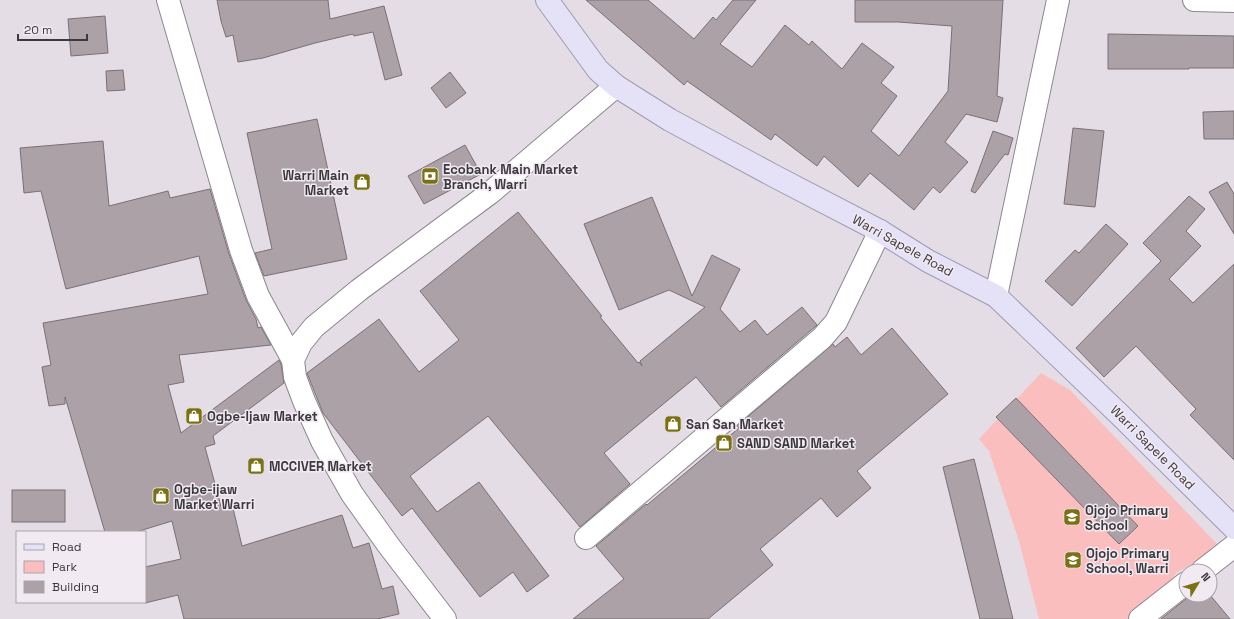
<svg xmlns="http://www.w3.org/2000/svg" width="1234" height="619" viewBox="0 0 1234 619" font-family="'Space Grotesk',sans-serif">
	<rect width="100%" height="100%" fill="#e4dde5"/>
	<path fill="#fbbebe" d="M 1041,373 L 1070,390 L 1217,544 L 1215,552 L 1202,558 L 1176,573 L 1166,588 L 1146,602 L 1127,619 L 1039,619 L 1019,541 L 989,451 L 979,439 Z"/>
	<g fill="#aca1a6" stroke="#7a7074">
		<path d="M 217,0 L 328,0 L 330,19 L 384,6 L 402,75 L 385,80 L 373,32 L 354,36 L 353,34 L 315,43 L 263,58 L 238,62 L 233,35 L 226,37 L 221,21 Z"/>
		<path d="M 586,0 L 648,0 L 694,39 L 713,17 L 716,20 L 733,0 L 756,0 L 720,44 L 752,67 L 785,25 L 809,45 L 812,41 L 842,69 L 862,43 L 894,67 L 881,83 L 897,96 L 871,131 L 899,156 L 948,91 L 952,26 L 898,22 L 855,22 L 855,0 L 1003,0 L 997,96 L 1003,98 L 997,122 L 966,114 L 945,142 L 968,162 L 940,193 L 933,187 L 914,210 L 870,173 L 858,187 L 824,156 L 817,166 L 775,134 L 771,140 L 687,81 L 684,85 Z"/>
		<path d="M 105,16 L 108,53 L 71,56 L 68,19 Z"/>
		<path d="M 1108,34 L 1234,36 L 1234,68 L 1189,68 L 1189,69 L 1108,69 Z"/>
		<path d="M 123,70 L 125,90 L 107,91 L 106,71 Z"/>
		<path d="M 450,72 L 466,93 L 446,108 L 431,88 Z"/>
		<path d="M 1234,111 L 1234,139 L 1204,139 L 1203,112 Z"/>
		<path d="M 317,119 L 347,259 L 264,276 L 255,253 L 272,249 L 247,133 Z"/>
		<path d="M 1073,128 L 1104,131 L 1095,207 L 1064,204 Z"/>
		<path d="M 993,131 L 1013,138 L 1008,155 L 1005,154 L 975,193 L 971,191 Z"/>
		<path d="M 103,141 L 109,206 L 168,191 L 170,198 L 210,189 L 229,254 L 246,300 L 256,319 L 258,328 L 261,327 L 271,345 L 179,355 L 184,382 L 168,385 L 181,433 L 279,360 L 281,364 L 284,383 L 213,436 L 215,444 L 205,447 L 222,510 L 233,508 L 242,546 L 342,515 L 353,548 L 369,543 L 382,589 L 393,586 L 399,614 L 377,619 L 184,619 L 178,595 L 145,603 L 145,567 L 181,559 L 172,521 L 136,532 L 105,532 L 65,397 L 65,404 L 49,406 L 42,367 L 51,365 L 43,323 L 208,294 L 199,256 L 66,289 L 41,191 L 24,193 L 20,148 Z"/>
		<path d="M 465,145 L 481,174 L 424,204 L 408,176 Z"/>
		<path d="M 1227,182 L 1234,194 L 1234,234 L 1209,192 Z"/>
		<path d="M 1189,196 L 1205,209 L 1186,231 L 1201,246 L 1169,279 L 1193,303 L 1234,264 L 1234,460 L 1190,415 L 1196,409 L 1136,346 L 1104,377 L 1076,348 L 1161,261 L 1143,243 Z"/>
		<path d="M 652,197 L 692,296 L 712,255 L 740,269 L 720,309 L 740,332 L 755,320 L 767,335 L 802,307 L 817,325 L 721,407 L 696,377 L 604,453 L 630,484 L 580,527 L 488,416 L 410,476 L 437,512 L 479,482 L 549,576 L 527,592 L 513,572 L 480,597 L 412,508 L 402,516 L 323,413 L 307,373 L 379,319 L 419,372 L 459,340 L 420,291 L 518,212 L 602,316 L 600,317 L 638,363 L 639,362 L 642,366 L 640,361 L 705,307 L 669,290 L 619,310 L 584,224 Z"/>
		<path d="M 1106,224 L 1128,244 L 1072,306 L 1045,281 L 1075,250 L 1079,253 Z"/>
		<path d="M 892,328 L 948,394 L 857,471 L 871,488 L 837,517 L 821,498 L 760,549 L 773,565 L 708,619 L 573,619 L 624,579 L 596,546 L 646,504 L 647,505 L 739,428 L 737,426 L 833,344 L 835,347 L 847,337 L 861,355 Z"/>
		<path d="M 1016,398 L 1138,526 L 1119,544 L 996,417 Z"/>
		<path d="M 974,459 L 1013,619 L 980,619 L 943,467 Z"/>
		<rect x="12" y="490" width="53" height="32"/>
		<path d="M 1191,595 L 1210,595 L 1230,619 L 1161,619 Z"/>
	</g>
	<g fill="none" stroke-linecap="round" stroke-linejoin="round">
		<defs>
			<g id="minor">
				<path d="M 168,0 L 241,250 L 258,296 L 293,360"/>
				<path d="M 1194,0 L 1234,1"/>
				<path d="M 996,296 L 1058,0"/>
				<path d="M 586,538 L 822,338 L 836,322 L 880,231"/>
				<path d="M 1202,571 L 1234,546"/>
				<path d="M 445,619 L 389,546 L 352,494 L 322,441 L 304,401 L 295,377 L 293,360 L 301,343 L 314,327 L 359,290 L 490,193 L 616,86"/>
				<path d="M 1140,619 L 1186,583"/>
			</g>
			<path id="major" d="M 547,0 L 598,70 L 616,86 L 670,120 L 776,177 L 880,231 L 928,261 L 996,296 L 1119,414 L 1234,528"/>
		</defs>
		<use href="#minor" stroke="#8d868e" stroke-width="24"/>
		<use href="#major" stroke="#9f9ab3" stroke-width="24"/>
		<use href="#minor" stroke="#fff" stroke-width="22"/>
		<use href="#major" stroke="#e5e2f7" stroke-width="22"/>
	</g>
	<defs>
		<symbol id="bank-square" viewBox="-11 -11 22 22"><rect x="-9" y="-9" width="18" height="18" rx="4" fill="#797113" stroke="#f1eaf2"/><path d="M-6-4H6V4H-6ZM0-2.3a2.3 2.3 0 1 0 0 4.6a2.3 2.3 0 1 0 0-4.6Z" fill="#fff"/></symbol>
		<symbol id="shop-square" viewBox="-11 -11 22 22"><rect x="-9" y="-9" width="18" height="18" rx="4" fill="#797113" stroke="#f1eaf2"/><path d="M-5-2.5h2.3a2.7 3.5 0 0 1 5.4 0H5L5.5 6h-11ZM-1.5-2.5h3a1.5 2.3 0 0 0-3 0Z" fill="#fff"/></symbol>
		<symbol id="school-square" viewBox="-11 -11 22 22"><rect x="-9" y="-9" width="18" height="18" rx="4" fill="#797113" stroke="#f1eaf2"/><path d="M0-5L7-2L0 1L-7-2ZM-4 1L0 2.5L4 1V4Q0 6-4 4Z" fill="#fff"/></symbol>
	</defs>
	<g fill-rule="evenodd">
		<use href="#bank-square" x="420" y="166" width="20" height="20"/>
		<use href="#shop-square" x="352" y="172" width="20" height="20"/>
		<use href="#shop-square" x="184" y="406" width="20" height="20"/>
		<use href="#shop-square" x="663" y="414" width="20" height="20"/>
		<use href="#shop-square" x="714" y="433" width="20" height="20"/>
		<use href="#shop-square" x="246" y="456" width="20" height="20"/>
		<use href="#shop-square" x="151" y="486" width="20" height="20"/>
		<use href="#school-square" x="1062" y="507" width="20" height="20"/>
		<use href="#school-square" x="1063" y="550" width="20" height="20"/>
	</g>
	<g text-anchor="middle" stroke-width="3" stroke-linejoin="round" paint-order="stroke">
		<g font-size="13" font-weight="bold" fill="#3c393d" stroke="#f1eaf2" text-anchor="start">
			<text x="443" y="174">Ecobank Main Market<tspan x="443" dy="15">Branch, Warri</tspan></text>
			<text x="349" y="180" text-anchor="end">Warri Main<tspan x="349" dy="15">Market</tspan></text>
			<text x="207" y="421">Ogbe-Ijaw Market</text>
			<text x="686" y="429">San San Market</text>
			<text x="737" y="448">SAND SAND Market</text>
			<text x="269" y="471">MCCIVER Market</text>
			<text x="174" y="494">Ogbe-ijaw<tspan x="174" dy="15">Market Warri</tspan></text>
			<text x="1085" y="515">Ojojo Primary<tspan x="1085" dy="15">School</tspan></text>
			<text x="1086" y="558">Ojojo Primary<tspan x="1086" dy="15">School, Warri</tspan></text>
		</g>
		<g font-size="13" fill="#3c393d" stroke="#f1eaf2">
			<text transform="translate(903 245) rotate(29)" y="5">Warri Sapele Road</text>
			<text transform="translate(1153 447) rotate(45)" y="5">Warri Sapele Road</text>
		</g>
	</g>
	<rect x="16" y="531" width="130" height="72" fill="#f1eaf2" stroke="#a9a3aa"/>
	<rect x="24" y="544" width="20" height="6" fill="#e5e2f7" stroke="#a9a3aa"/>
	<text x="52" y="551" font-size="12" fill="#3c393d">Road</text>
	<rect x="24" y="561" width="20" height="12" fill="#fbbebe" stroke="#a9a3aa"/>
	<text x="52" y="571" font-size="12" fill="#3c393d">Park</text>
	<rect x="24" y="581" width="20" height="12" fill="#aca1a6" stroke="#a9a3aa"/>
	<text x="52" y="591" font-size="12" fill="#3c393d">Building</text>
	<g transform="translate(1198 583) rotate(52)"><circle r="19" fill="#f1eaf2" stroke="#a9a3aa"/>
	<path d="M0-3L7 15L0 10L-7 15Z" fill="#797113"/>
	<text y="-6" font-size="11" font-weight="bold" text-anchor="middle" fill="#3c393d">N</text>
	</g>
	<path d="M18 34v6h69v-6" fill="none" stroke="#3c393d" stroke-width="2"/>
	<text x="24" y="34" font-size="12" fill="#3c393d" stroke="#f1eaf2" stroke-width="3" paint-order="stroke">20 m</text>
</svg>
